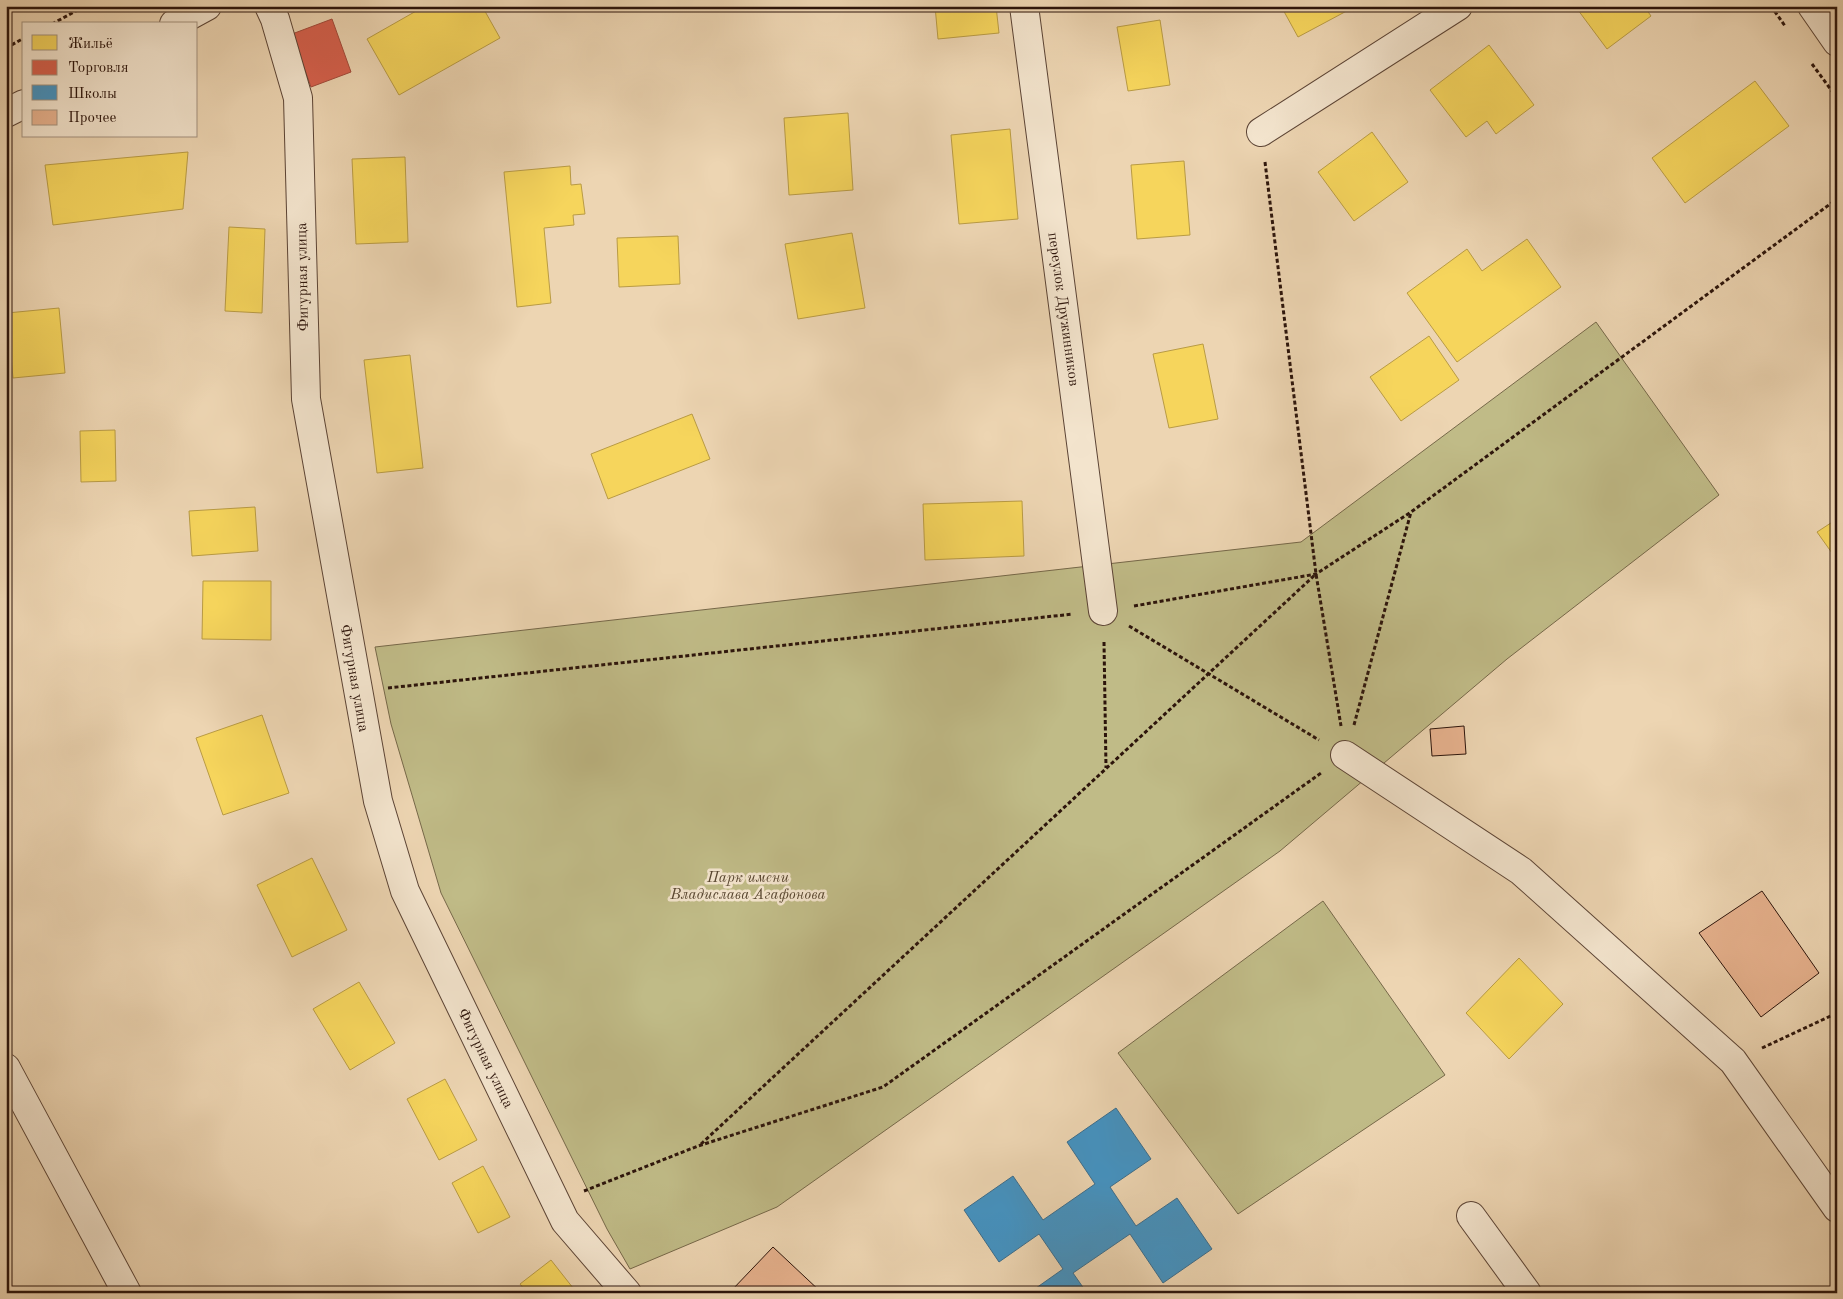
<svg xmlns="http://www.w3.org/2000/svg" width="1843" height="1299" viewBox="0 0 1843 1299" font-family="'Old Standard TT',serif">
	<rect width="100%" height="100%" fill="#edd5b2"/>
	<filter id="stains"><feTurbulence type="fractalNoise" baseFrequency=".004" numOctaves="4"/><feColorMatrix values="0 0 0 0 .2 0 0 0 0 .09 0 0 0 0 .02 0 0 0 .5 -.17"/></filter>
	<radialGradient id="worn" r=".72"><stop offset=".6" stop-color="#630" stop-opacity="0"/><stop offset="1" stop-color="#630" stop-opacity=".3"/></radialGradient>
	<g fill="#c0bb87" stroke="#766849">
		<path d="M 1596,322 L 1719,495 L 1507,659 L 1280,851 L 777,1207 L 630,1269 L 607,1229 L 441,893 L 391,724 L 375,647 L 1301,542 Z"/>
		<path d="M 1323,901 L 1445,1075 L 1238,1214 L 1118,1053 Z"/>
	</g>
	<g fill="#f6d55c" stroke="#b99b44">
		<path d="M 425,6 L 482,6 L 500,38 L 399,95 L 367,39 Z"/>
		<path d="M 935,6 L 996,6 L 999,33 L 938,39 Z"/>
		<path d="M 1281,6 L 1356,6 L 1298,37 Z"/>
		<path d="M 1575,6 L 1644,6 L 1651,16 L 1607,49 Z"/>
		<path d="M 1160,20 L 1170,85 L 1128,91 L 1117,27 Z"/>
		<path d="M 1489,45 L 1534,105 L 1496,134 L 1487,121 L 1466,137 L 1430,90 Z"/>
		<path d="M 1755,81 L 1789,126 L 1685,203 L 1652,158 Z"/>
		<path d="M 848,113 L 853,190 L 789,195 L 784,118 Z"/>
		<path d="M 1010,129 L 1018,219 L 959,224 L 951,135 Z"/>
		<path d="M 1372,132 L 1408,182 L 1354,221 L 1318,172 Z"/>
		<path d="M 188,152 L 183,209 L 53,225 L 45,165 Z"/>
		<path d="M 405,157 L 408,242 L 356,244 L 352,159 Z"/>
		<path d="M 1184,161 L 1190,235 L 1137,239 L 1131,165 Z"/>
		<path d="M 570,166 L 571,185 L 581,184 L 585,214 L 573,215 L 574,225 L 544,228 L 551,303 L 517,307 L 504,172 Z"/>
		<path d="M 229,227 L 265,229 L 262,313 L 225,311 Z"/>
		<path d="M 852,233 L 865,308 L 798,319 L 785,244 Z"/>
		<path d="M 678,236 L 680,284 L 619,287 L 617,238 Z"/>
		<path d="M 1527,239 L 1561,287 L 1457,362 L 1407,293 L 1467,249 L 1482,271 Z"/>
		<path d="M 59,308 L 65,373 L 13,378 L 7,313 Z"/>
		<path d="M 1429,336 L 1459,380 L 1401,421 L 1370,377 Z"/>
		<path d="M 1203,344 L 1218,419 L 1169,428 L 1153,354 Z"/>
		<path d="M 410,355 L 423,468 L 377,473 L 364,360 Z"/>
		<path d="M 692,414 L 710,459 L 608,499 L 591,454 Z"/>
		<path d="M 115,430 L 116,481 L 81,482 L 80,431 Z"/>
		<path d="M 1022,501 L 1024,556 L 925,560 L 923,504 Z"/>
		<path d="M 255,507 L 258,551 L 192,556 L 189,511 Z"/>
		<path d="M 1837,519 L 1837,560 L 1817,532 Z"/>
		<path d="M 203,581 L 271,581 L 271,640 L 202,639 Z"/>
		<path d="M 262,715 L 289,793 L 223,815 L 196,738 Z"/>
		<path d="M 312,858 L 347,930 L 292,957 L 257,885 Z"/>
		<path d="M 1519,958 L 1563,1004 L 1509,1059 L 1466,1013 Z"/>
		<path d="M 359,982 L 395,1043 L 350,1070 L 313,1009 Z"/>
		<path d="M 445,1079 L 477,1140 L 439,1160 L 407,1099 Z"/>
		<path d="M 483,1166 L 510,1217 L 478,1233 L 452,1183 Z"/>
		<path d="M 551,1260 L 577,1293 L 527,1293 L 520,1284 Z"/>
	</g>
	<path fill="#d6604d" stroke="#a34939" d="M 332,19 L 351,72 L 311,87 L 292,34 Z"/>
	<path fill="#4393c3" stroke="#3c6d8c" d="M 1116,1108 L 1151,1159 L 1110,1187 L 1136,1226 L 1177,1198 L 1212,1249 L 1163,1283 L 1130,1234 L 1073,1273 L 1087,1293 L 1029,1293 L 1063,1269 L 1039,1234 L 999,1262 L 964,1210 L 1013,1176 L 1043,1220 L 1095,1184 L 1067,1142 Z"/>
	<g fill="#e7b28e" stroke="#2c140b">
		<path d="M 1464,726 L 1466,754 L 1432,756 L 1430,729 Z"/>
		<path d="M 1762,891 L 1819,973 L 1761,1017 L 1699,933 Z"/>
		<path d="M 773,1247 L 822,1293 L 734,1293 L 731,1291 Z"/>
	</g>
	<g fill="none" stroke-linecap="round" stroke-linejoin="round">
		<defs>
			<g id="minor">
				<path d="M 269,6 L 275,19 L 298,98 L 306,399 L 378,801 L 405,891 L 565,1221 L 627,1293"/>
				<path d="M 1024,6 L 1103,611"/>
				<path d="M 1812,6 L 1837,42"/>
				<path d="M 174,24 L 207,6"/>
				<path d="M 6,113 L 24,104"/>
				<path d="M 1261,132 L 1458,6"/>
				<path d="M 1345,755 L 1521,871 L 1733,1061 L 1837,1208"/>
				<path d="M 6,1068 L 127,1293"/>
				<path d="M 1471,1216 L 1527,1293"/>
			</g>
		</defs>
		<use href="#minor" stroke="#5c4435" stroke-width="30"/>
		<g stroke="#2c140b" stroke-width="3" stroke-dasharray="4 2.5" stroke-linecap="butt">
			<path d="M 1771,6 L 1785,26"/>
			<path d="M 52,24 L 85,6"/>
			<path d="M 6,48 L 24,38"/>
			<path d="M 1812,64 L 1837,98"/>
			<path d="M 1265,162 L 1316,574 L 1341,726"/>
			<path d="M 1134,606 L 1316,574 L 1411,512 L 1837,199"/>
			<path d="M 1129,626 L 1319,740"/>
			<path d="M 1104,642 L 1106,768"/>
			<path d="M 388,688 L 1073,614"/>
			<path d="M 1354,725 L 1411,512"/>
			<path d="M 1762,1048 L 1837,1013"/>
			<path d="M 701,1144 L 1316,574"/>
			<path d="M 584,1191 L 698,1146 L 883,1087 L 1321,773"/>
		</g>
		<use href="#minor" stroke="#f3e4cd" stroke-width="28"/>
	</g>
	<g text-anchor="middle" stroke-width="5" stroke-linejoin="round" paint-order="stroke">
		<g font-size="15" fill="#2c140b" stroke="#f3e4cd">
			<text transform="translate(302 277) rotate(-91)" y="5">Фигурная улица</text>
			<text transform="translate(1064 309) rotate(82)" y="5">переулок Дружинников</text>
			<text transform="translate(355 678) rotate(80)" y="5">Фигурная улица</text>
			<text transform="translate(486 1058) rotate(64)" y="5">Фигурная улица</text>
		</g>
		<g font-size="15" font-style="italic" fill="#584630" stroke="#f3e4cd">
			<text x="748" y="882">Парк имени<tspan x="748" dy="17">Владислава Агафонова</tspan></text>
		</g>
	</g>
	<rect width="1843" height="1299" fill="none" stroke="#edd5b2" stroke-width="25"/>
	<rect x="8" y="8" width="1828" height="1284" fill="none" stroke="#2c140b" stroke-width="2.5"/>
	<rect x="12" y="12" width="1818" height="1274" fill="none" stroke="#2c140b"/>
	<rect x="22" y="22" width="175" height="115" fill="#f3e4cd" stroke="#a3917f"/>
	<rect x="32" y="35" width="25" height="15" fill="#f6d55c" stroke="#a3917f"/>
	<text x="68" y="48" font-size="15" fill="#2c140b">Жильё</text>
	<rect x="32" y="60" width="25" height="15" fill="#d6604d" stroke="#a3917f"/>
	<text x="68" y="72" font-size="15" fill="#2c140b">Торговля</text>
	<rect x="32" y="85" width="25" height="15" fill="#4393c3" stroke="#a3917f"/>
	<text x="68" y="98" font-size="15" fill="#2c140b">Школы</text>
	<rect x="32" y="110" width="25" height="15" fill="#e7b28e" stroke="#a3917f"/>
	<text x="68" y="122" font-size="15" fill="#2c140b">Прочее</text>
	<rect width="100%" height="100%" filter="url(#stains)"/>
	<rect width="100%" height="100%" fill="url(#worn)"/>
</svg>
